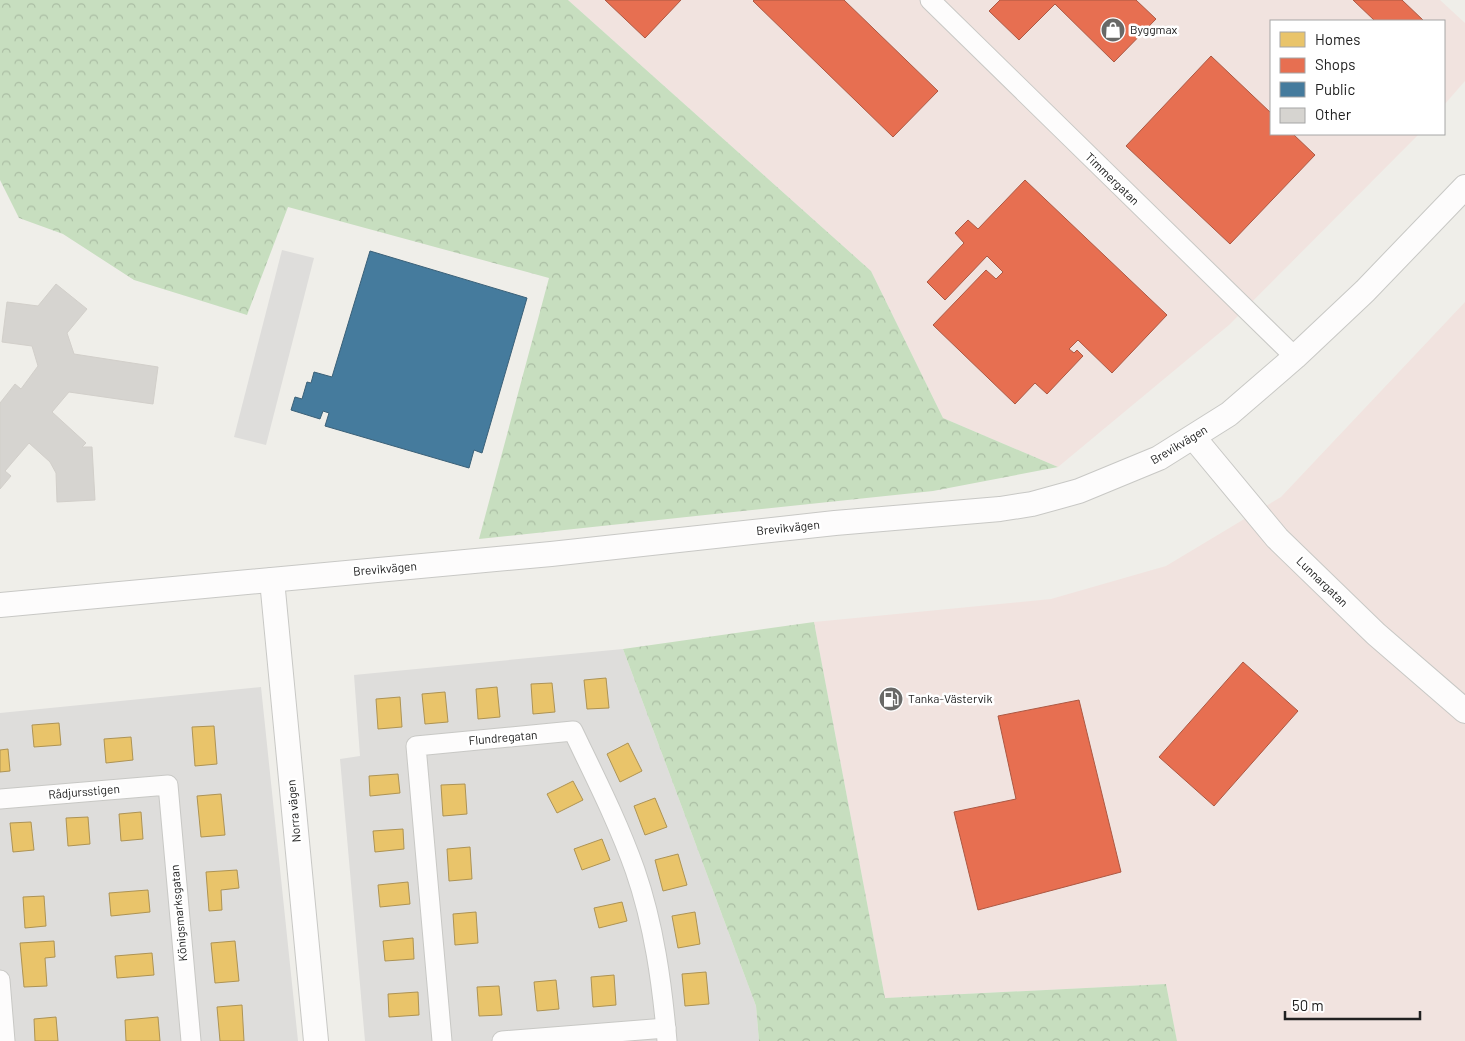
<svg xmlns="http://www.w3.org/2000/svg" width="1465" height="1041" viewBox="0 0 1465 1041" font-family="Barlow,sans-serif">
	<defs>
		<pattern id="forest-crowns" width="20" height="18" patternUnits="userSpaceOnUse" patternTransform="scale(1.25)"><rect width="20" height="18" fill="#c7debf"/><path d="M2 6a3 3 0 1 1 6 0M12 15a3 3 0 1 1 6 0" fill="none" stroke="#abbea4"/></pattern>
	</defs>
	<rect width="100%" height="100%" fill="#efeee9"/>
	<g fill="#dedddb">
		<path d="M 282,250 L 314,258 L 266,445 L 234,437 Z"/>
		<path d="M 623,649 L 756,1006 L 759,1041 L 365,1041 L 340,759 L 360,756 L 354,675 Z"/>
		<path d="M 261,687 L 298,1041 L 0,1041 L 0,713 Z"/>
	</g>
	<g fill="#f1e3df">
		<path d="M 568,0 L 1440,0 L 1465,23 L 1465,81 L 1444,105 L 1444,21 L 1271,21 L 1271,134 L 1419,134 L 1229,325 L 1058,467 L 943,418 L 871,271 Z"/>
		<path d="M 1465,302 L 1465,1041 L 1177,1041 L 1166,984 L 885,998 L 814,622 L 1051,599 L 1166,566 L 1281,497 Z"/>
	</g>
	<g fill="url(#forest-crowns)">
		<path d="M 0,0 L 568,0 L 871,271 L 943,418 L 1058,467 L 933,491 L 479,539 L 549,278 L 288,207 L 247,315 L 134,280 L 63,234 L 19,218 L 0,180 Z"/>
		<path d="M 814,622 L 885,998 L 1166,984 L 1177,1041 L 759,1041 L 756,1006 L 623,649 Z"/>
	</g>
	<g fill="#e9c46a" stroke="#ad9354">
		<path d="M 606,678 L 609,708 L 587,709 L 584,680 Z"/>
		<path d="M 552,683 L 555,712 L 533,714 L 531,684 Z"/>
		<path d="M 497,687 L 500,717 L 478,719 L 476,689 Z"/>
		<path d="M 445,692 L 448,722 L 425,724 L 422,694 Z"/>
		<path d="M 400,697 L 402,727 L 378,729 L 376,699 Z"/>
		<path d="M 59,723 L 61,745 L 34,747 L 32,725 Z"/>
		<path d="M 214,726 L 217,764 L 195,766 L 192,727 Z"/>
		<path d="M 131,737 L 133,760 L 106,763 L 104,739 Z"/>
		<path d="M 628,743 L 642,771 L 620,782 L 607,754 Z"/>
		<path d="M 8,749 L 10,771 L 0,772 L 0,750 Z"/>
		<path d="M 398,774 L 400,793 L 370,796 L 369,776 Z"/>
		<path d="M 573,781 L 583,800 L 557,813 L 547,794 Z"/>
		<path d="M 465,784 L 467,814 L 443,816 L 441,785 Z"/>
		<path d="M 221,794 L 225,835 L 201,837 L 197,796 Z"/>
		<path d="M 655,798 L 667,827 L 645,835 L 634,806 Z"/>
		<path d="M 141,812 L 143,839 L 121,841 L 119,814 Z"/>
		<path d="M 88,817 L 90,844 L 68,846 L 66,818 Z"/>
		<path d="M 31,822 L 34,850 L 13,852 L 10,823 Z"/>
		<path d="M 403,829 L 404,849 L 375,852 L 373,831 Z"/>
		<path d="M 602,839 L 610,860 L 582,870 L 574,849 Z"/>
		<path d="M 470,847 L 472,879 L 449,881 L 447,849 Z"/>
		<path d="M 678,854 L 687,885 L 663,891 L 655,860 Z"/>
		<path d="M 237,870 L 239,888 L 221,890 L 222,910 L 209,911 L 206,872 Z"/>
		<path d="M 408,882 L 410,904 L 380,907 L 378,885 Z"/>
		<path d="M 148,890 L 150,912 L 111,916 L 109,893 Z"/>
		<path d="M 44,896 L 46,926 L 25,928 L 23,897 Z"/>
		<path d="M 622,902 L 627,921 L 599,928 L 594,908 Z"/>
		<path d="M 476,912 L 478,943 L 455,945 L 453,914 Z"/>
		<path d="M 695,912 L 700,944 L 678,948 L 672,916 Z"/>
		<path d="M 413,938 L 414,959 L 385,961 L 383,941 Z"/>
		<path d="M 54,941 L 55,957 L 45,958 L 47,986 L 24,987 L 20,943 Z"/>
		<path d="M 235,941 L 239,981 L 215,983 L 211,943 Z"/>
		<path d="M 152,953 L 154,975 L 117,978 L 115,956 Z"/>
		<path d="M 706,972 L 709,1004 L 685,1006 L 682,974 Z"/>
		<path d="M 614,975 L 616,1005 L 593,1007 L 591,977 Z"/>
		<path d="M 556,980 L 559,1009 L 537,1011 L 534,982 Z"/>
		<path d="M 499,986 L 502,1015 L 479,1016 L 477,987 Z"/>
		<path d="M 418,992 L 419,1015 L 389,1017 L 388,994 Z"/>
		<path d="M 242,1005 L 244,1041 L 220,1041 L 217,1007 Z"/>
		<path d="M 56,1017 L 58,1041 L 35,1041 L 34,1019 Z"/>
		<path d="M 158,1017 L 160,1041 L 126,1041 L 125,1020 Z"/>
	</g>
	<g fill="#e76f51" stroke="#ac5843">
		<path d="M 605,0 L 681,0 L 645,38 Z"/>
		<path d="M 754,0 L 844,0 L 938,91 L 893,137 L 753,1 Z"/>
		<path d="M 1000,0 L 1136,0 L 1156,19 L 1114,62 L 1055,4 L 1019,40 L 989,11 Z"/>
		<path d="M 1353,0 L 1402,0 L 1424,21 L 1375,21 Z"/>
		<path d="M 1211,56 L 1271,113 L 1271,134 L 1293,134 L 1315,155 L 1230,244 L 1126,146 Z"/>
		<path d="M 1025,180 L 1167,315 L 1112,373 L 1078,340 L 1069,349 L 1074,353 L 1077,350 L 1083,356 L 1047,394 L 1035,383 L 1015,404 L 933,325 L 986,270 L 996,279 L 1003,272 L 987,256 L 945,300 L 927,282 L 964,243 L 955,233 L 968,220 L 978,229 Z"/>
		<path d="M 1243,662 L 1298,711 L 1214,806 L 1159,757 Z"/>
		<path d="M 1079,700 L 1121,872 L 978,910 L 954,812 L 1016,799 L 998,716 Z"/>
	</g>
	<path fill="#457b9d" stroke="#3a6078" d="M 370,251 L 527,298 L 482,453 L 474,450 L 469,468 L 325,426 L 329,413 L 323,411 L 320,419 L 291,410 L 295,397 L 302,399 L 307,382 L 311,383 L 314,372 L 332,377 Z"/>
	<path fill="#d6d4d0" stroke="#d2cfca" d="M 56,284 L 87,309 L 67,333 L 74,354 L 158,367 L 153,404 L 69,392 L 52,412 L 86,443 L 82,447 L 92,447 L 95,500 L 57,502 L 56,473 L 50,462 L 29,443 L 5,471 L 11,476 L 0,489 L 0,403 L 15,384 L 21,389 L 38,366 L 32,346 L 2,342 L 7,302 L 38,306 Z"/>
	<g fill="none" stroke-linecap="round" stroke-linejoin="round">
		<defs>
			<g id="minor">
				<path d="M 930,0 L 1295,357"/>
				<path d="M 0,799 L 168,785 L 191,1041"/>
				<path d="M 0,980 L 5,1041"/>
				<path d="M 442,1041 L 416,746 L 573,731 C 595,777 618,822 635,870 C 654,925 662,983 667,1041"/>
				<path d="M 502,1041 L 666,1028"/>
			</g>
			<g id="tertiary">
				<path d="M 1194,438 L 1277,538 L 1376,634 L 1465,711"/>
				<path d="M 272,580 L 316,1041"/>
				<path d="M 0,605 L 551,554 L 835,523 L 1000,509 L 1032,504 L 1079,491 L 1159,458 L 1229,414 L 1295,357 L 1365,291 L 1465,187"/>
			</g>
		</defs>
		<use href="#minor" stroke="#c8c8c5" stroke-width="21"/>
		<use href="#tertiary" stroke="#c8c8c5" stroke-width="26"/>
		<use href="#minor" stroke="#fdfcfc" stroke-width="19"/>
		<use href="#tertiary" stroke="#fdfcfc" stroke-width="24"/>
	</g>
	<defs>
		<symbol id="shop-disc" viewBox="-11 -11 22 22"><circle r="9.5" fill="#696967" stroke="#fff"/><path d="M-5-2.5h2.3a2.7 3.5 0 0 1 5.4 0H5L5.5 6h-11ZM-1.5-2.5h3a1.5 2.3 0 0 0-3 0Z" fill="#fff"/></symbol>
		<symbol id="fuel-disc" viewBox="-11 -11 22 22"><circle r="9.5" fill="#696967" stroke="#fff"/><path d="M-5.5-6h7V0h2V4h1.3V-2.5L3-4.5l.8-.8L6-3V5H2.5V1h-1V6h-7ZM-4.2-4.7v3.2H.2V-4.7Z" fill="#fff"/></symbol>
	</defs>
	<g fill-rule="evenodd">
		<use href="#shop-disc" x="1099" y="16" width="28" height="28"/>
		<use href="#fuel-disc" x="877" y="685" width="28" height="28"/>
	</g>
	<g text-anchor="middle" stroke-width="5" stroke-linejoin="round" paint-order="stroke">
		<g font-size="12" fill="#212121" stroke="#fff" text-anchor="start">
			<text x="1130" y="34">Byggmax</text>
			<text x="908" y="703">Tanka-Västervik</text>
		</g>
		<g font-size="12" fill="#212121" stroke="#fff">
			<text transform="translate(1112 179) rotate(44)" y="4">Timmergatan</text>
			<text transform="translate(1179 445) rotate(-31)" y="4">Brevikvägen</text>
			<text transform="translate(788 528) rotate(-6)" y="4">Brevikvägen</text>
			<text transform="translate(385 569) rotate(-5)" y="4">Brevikvägen</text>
			<text transform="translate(1322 582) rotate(44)" y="4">Lunnargatan</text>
			<text transform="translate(503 738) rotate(-5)" y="4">Flundregatan</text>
			<text transform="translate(84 792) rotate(-5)" y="4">Rådjursstigen</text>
			<text transform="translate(294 811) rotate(-95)" y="4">Norra vägen</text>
			<text transform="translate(179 913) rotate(-95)" y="4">Königsmarksgatan</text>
		</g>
	</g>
	<rect x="1270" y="20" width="175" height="115" fill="#ffffff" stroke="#a6a6a6"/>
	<rect x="1280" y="32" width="25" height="15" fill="#e9c46a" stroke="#a6a6a6"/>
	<text x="1315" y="45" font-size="15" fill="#212121">Homes</text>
	<rect x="1280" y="58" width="25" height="15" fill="#e76f51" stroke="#a6a6a6"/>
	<text x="1315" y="70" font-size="15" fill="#212121">Shops</text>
	<rect x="1280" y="82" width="25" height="15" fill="#457b9d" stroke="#a6a6a6"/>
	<text x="1315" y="95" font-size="15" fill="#212121">Public</text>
	<rect x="1280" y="108" width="25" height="15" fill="#d6d4d0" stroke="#a6a6a6"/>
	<text x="1315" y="120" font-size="15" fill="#212121">Other</text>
	<path d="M1285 1011v8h135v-8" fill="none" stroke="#212121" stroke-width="2.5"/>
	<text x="1292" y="1011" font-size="15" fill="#212121" stroke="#ffffff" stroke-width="4" paint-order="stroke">50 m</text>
</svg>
